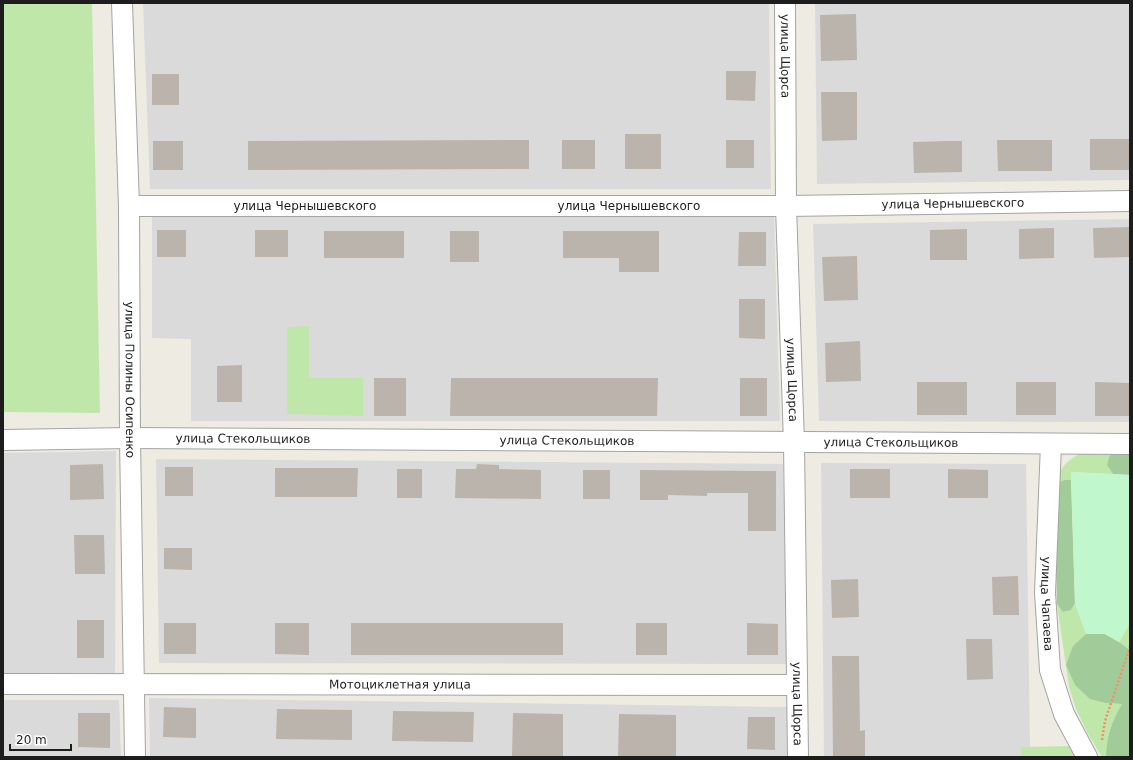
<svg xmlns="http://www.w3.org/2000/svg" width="1133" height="760" viewBox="0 0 1133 760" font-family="'DejaVu Sans',sans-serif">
	<rect width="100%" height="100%" fill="#eeebe3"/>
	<g fill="#dbdada">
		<path d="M 143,3 L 769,3 L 771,189 L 150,189 Z"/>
		<path d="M 815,3 L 1130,3 L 1130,180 L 817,184 Z"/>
		<path d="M 152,214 L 774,215 L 780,421 L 191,421 L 191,339 L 152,338 Z"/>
		<path d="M 1130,219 L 1130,422 L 819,421 L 813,224 Z"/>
		<path d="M 116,451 L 115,674 L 3,674 L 3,453 Z"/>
		<path d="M 156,459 L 783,464 L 788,664 L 159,663 Z"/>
		<path d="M 821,463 L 1026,464 L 1030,747 L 1021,747 L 1021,757 L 824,757 Z"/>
		<path d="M 149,698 L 788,707 L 787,757 L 150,757 Z"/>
		<path d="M 3,700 L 119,700 L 121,757 L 3,757 Z"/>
	</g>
	<g fill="#c0e7aa">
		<path d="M 3,3 L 92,3 L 100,413 L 3,412 Z"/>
		<path d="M 309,326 L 309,378 L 363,378 L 363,416 L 287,414 L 287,327 Z"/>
		<path d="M 1089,449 L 1115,449 L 1107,464 L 1113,474 L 1071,472 L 1071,480 L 1064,480 L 1056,484 C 1061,463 1071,458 1089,449 Z"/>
		<path d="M 1075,603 L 1086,634 L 1073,646 L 1106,703 L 1123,704 C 1112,722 1106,736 1106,757 L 1102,757 L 1088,734 L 1076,709 L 1069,687 L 1057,604 L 1063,612 L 1071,610 Z"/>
		<path d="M 1130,623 L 1130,650 L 1119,642 Z"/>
		<path d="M 1072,746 L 1078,757 L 1021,757 L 1021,747 Z"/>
	</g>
	<g fill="#a1cc99">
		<path d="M 1115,449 L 1130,450 L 1130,475 L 1113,474 L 1107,465 L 1109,457 Z"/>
		<path d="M 1064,480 L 1071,480 L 1075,603 L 1071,610 L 1063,612 L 1057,604 L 1056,558 L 1056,484 Z"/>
		<path d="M 1086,634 L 1105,634 L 1119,642 L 1130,650 L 1130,757 L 1106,757 C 1106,737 1112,721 1122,704 L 1106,703 L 1090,699 L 1075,685 L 1066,665 L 1073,646 Z"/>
	</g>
	<path fill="#c0f7cc" d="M 1071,472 L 1130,475 L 1130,623 L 1119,642 L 1105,634 L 1086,634 L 1075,603 Z"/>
	<g fill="#bab4ac">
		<path d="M 856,14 L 857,60 L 821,61 L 820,15 Z"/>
		<path d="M 726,71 L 756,71 L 755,101 L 726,100 Z"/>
		<rect x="152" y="74" width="27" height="31"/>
		<path d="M 821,92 L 857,92 L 857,140 L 822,141 Z"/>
		<rect x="625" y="134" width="36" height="35"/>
		<rect x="1090" y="139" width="40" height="31"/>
		<path d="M 529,140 L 529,169 L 248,170 L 248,141 Z"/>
		<rect x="562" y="140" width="33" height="29"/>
		<rect x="726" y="140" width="28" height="28"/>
		<path d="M 997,140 L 1052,140 L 1052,171 L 998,171 Z"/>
		<rect x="153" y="141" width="30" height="29"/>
		<path d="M 946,141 L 962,141 L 962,172 L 914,173 L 913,142 Z"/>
		<path d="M 1130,227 L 1130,257 L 1094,258 L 1093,228 Z"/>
		<path d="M 1054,228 L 1054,258 L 1019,259 L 1019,229 Z"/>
		<path d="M 967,229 L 967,260 L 930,260 L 930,230 Z"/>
		<rect x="157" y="230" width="29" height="27"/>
		<rect x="255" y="230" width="33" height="27"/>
		<rect x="324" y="231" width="80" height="27"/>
		<rect x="450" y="231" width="29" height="31"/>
		<path d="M 563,231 L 659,231 L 659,272 L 619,272 L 619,258 L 563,258 Z"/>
		<path d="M 739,232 L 766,232 L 766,266 L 738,266 Z"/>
		<path d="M 857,256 L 858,300 L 824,301 L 822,257 Z"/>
		<path d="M 739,299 L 765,299 L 765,339 L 739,338 Z"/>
		<path d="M 860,341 L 861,381 L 826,382 L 825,343 Z"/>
		<path d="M 242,365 L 242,402 L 217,402 L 217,366 Z"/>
		<rect x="374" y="378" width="32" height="38"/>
		<path d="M 451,378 L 658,378 L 657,416 L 450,416 Z"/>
		<rect x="740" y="378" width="27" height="38"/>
		<rect x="917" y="382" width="50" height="33"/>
		<rect x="1016" y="382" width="40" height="33"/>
		<path d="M 1095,382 L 1130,383 L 1130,416 L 1095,416 Z"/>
		<path d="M 103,464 L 104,499 L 70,500 L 70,465 Z"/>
		<path d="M 477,464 L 499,465 L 499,469 L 541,470 L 541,499 L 455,498 L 456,469 L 476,469 Z"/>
		<rect x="165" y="467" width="28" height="29"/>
		<path d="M 275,468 L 358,468 L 357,497 L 275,497 Z"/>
		<rect x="397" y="469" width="25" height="29"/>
		<rect x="850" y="469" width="40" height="29"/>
		<path d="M 948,469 L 988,470 L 988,498 L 948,498 Z"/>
		<rect x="583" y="470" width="27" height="29"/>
		<path d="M 640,470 L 776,471 L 776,531 L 748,531 L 748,493 L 707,493 L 707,496 L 668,495 L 668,500 L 640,500 Z"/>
		<path d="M 74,535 L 104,535 L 105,574 L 75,574 Z"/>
		<path d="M 164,548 L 192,548 L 192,570 L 164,569 Z"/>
		<path d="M 1018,576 L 1019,615 L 993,615 L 992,577 Z"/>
		<path d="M 858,579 L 859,617 L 832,618 L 831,580 Z"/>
		<rect x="77" y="620" width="27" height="38"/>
		<rect x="164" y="623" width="32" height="31"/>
		<path d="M 275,623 L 309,623 L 309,655 L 275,654 Z"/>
		<rect x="351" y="623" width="212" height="32"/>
		<rect x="636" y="623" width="31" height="32"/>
		<path d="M 747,623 L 778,624 L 778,655 L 747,655 Z"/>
		<path d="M 966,639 L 992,639 L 993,679 L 967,680 Z"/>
		<path d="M 832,656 L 859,656 L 860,731 L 865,730 L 865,757 L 833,757 Z"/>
		<path d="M 164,707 L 196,708 L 196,738 L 163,737 Z"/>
		<path d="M 277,709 L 352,710 L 352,740 L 276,739 Z"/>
		<path d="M 393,711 L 474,712 L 473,742 L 392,741 Z"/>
		<path d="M 78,713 L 110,713 L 110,748 L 78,747 Z"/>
		<path d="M 513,713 L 563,714 L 563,757 L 512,757 Z"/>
		<path d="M 619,714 L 676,715 L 676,757 L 618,757 Z"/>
		<path d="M 748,717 L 775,717 L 775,750 L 747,749 Z"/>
	</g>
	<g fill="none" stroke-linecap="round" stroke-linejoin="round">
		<defs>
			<g id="minor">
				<path id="s1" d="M 122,3 L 129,206 L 130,438 L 135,757"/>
				<path id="s2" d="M 785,3 L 786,206 L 794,443 L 798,757"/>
				<path id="s3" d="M 129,206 L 786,206 L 1130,201"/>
				<path id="s4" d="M 3,440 L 130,438 L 1130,444"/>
				<path id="s5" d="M 1051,444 L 1045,593 L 1050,670 L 1064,714 L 1087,757"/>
				<path id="s6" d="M 3,684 L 797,685"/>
			</g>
		</defs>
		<use href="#minor" stroke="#a4a4a4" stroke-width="22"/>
		<path stroke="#f58c6d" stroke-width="2.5" stroke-dasharray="2 2" stroke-linecap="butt" d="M 1102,740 L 1105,721 L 1130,647"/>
		<use href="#minor" stroke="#fff" stroke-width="20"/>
	</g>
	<g text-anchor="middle" stroke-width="3" stroke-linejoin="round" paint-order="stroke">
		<g font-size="12" fill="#1d1d1d" stroke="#fff">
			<text dy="4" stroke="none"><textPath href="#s2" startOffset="53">улица Щорса</textPath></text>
			<text dy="4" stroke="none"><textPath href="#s3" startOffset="824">улица Чернышевского</textPath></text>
			<text dy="4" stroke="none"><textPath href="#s3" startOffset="176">улица Чернышевского</textPath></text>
			<text dy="4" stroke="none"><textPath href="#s3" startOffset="500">улица Чернышевского</textPath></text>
			<text dy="4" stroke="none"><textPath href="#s1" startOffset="377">улица Полины Осипенко</textPath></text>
			<text dy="4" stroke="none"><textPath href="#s2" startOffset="377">улица Щорса</textPath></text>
			<text dy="4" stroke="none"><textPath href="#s4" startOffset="240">улица Стекольщиков</textPath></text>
			<text dy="4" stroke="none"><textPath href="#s4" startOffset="564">улица Стекольщиков</textPath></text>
			<text dy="4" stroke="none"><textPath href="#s4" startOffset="888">улица Стекольщиков</textPath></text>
			<text dy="4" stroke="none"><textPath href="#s5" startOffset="160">улица Чапаева</textPath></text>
			<text dy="4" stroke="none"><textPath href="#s6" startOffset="397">Мотоциклетная улица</textPath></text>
			<text dy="4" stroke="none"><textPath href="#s2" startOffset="701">улица Щорса</textPath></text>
		</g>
	</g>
	<rect width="1133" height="760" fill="none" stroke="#1d1d1d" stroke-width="8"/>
	<path d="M10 744v6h61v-6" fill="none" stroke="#1d1d1d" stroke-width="2"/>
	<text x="16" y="744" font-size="12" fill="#1d1d1d" stroke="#ffffff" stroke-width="3" paint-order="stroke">20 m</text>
</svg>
